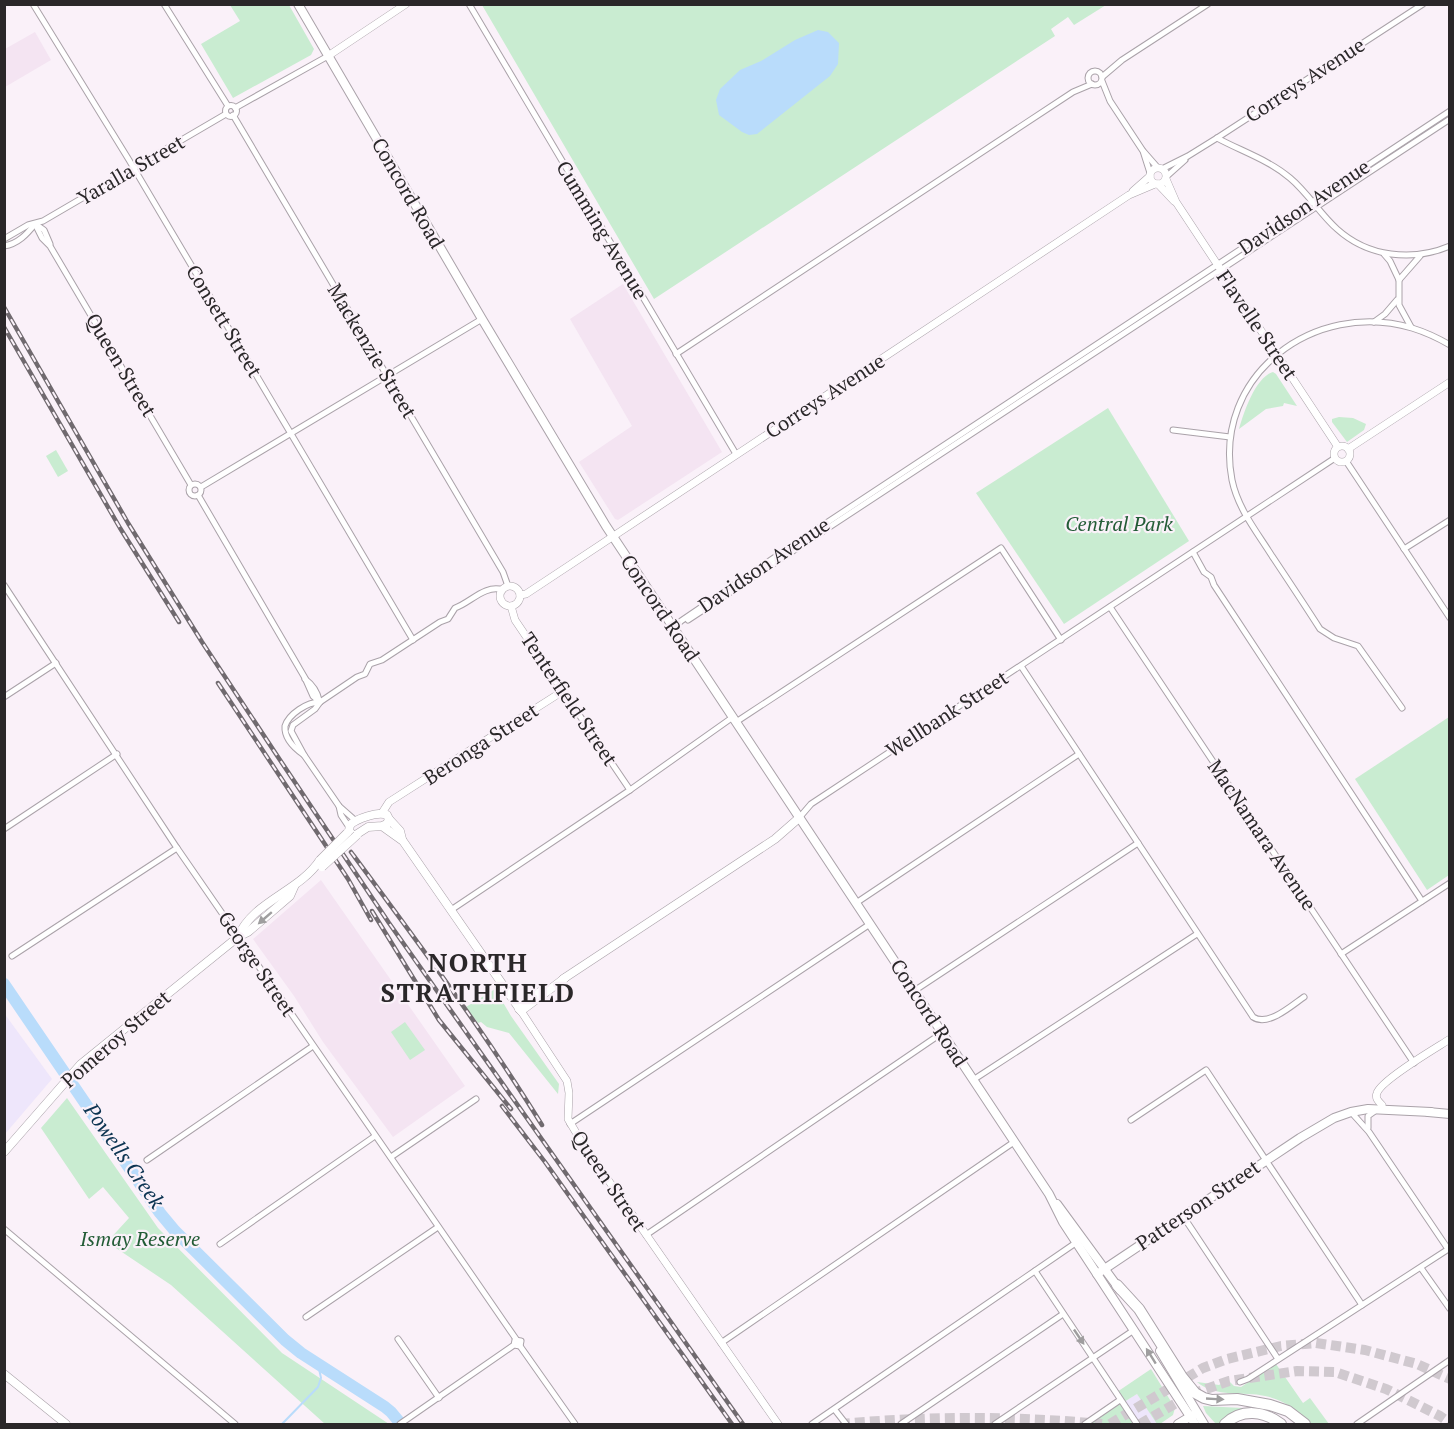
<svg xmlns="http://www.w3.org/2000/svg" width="1454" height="1429" viewBox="0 0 1454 1429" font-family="'PT Serif',serif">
	<rect width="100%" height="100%" fill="#faf1f9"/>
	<g fill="#f4e4f2">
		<path d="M 35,32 L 51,60 L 5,87 L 5,49 Z"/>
		<path d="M 623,284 L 722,452 L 618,520 L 615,519 L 579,462 L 632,426 L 570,319 Z"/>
		<path d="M 321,880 L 465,1086 L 393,1137 L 323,1042 L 294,996 L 253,939 Z"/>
	</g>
	<g fill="#eee6fb">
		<path d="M 4,1013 L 52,1079 L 5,1134 L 4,1134 Z"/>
		<path d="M 1137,1394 L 1157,1424 L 1141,1424 L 1124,1402 Z"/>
	</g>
	<g fill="#c9ecd1">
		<path d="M 289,5 L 314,49 L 311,55 L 233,98 L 201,44 L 240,21 L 230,5 Z"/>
		<path d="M 482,5 L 1106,5 L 1074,25 L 1068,17 L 1051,29 L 1055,36 L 654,299 Z"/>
		<path d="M 1273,372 L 1276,374 L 1297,406 L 1284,403 L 1283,406 L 1266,409 L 1239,429 C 1244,412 1255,378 1273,372 Z"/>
		<path d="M 1108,408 L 1189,541 L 1064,624 L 976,493 Z"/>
		<path d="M 1339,417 L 1353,418 L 1366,424 L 1364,430 L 1347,442 L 1332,422 L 1332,419 Z"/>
		<path d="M 56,450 L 68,471 L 58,477 L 46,456 Z"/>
		<path d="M 1449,717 L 1449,875 L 1427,890 L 1355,779 Z"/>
		<path d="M 495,989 L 511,1016 L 559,1084 L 558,1094 L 509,1033 L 487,1027 L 481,1022 L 478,1023 L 466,1007 Z"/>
		<path d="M 405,1022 L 425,1050 L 410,1060 L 391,1032 Z"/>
		<path d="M 67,1098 L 158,1228 L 282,1353 L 389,1424 L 325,1424 L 171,1285 L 107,1242 L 129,1218 L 103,1187 L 89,1199 L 41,1128 Z"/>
		<path d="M 1276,1364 L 1303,1403 L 1310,1398 L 1329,1424 L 1312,1424 C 1299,1411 1284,1400 1265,1396 C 1243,1391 1216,1398 1197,1382 L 1219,1385 L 1228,1380 L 1234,1386 L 1241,1387 Z"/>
		<path d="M 1151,1369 L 1175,1408 L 1173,1415 L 1160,1424 L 1157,1424 L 1137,1394 L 1124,1402 L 1117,1392 Z"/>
		<path d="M 1120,1404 L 1133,1424 L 1090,1424 Z"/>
		<path d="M 1203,1406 L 1243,1408 L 1243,1411 L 1220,1424 L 1216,1424 L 1206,1413 Z"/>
	</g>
	<path fill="#b9dcfb" d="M 818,30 L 828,32 L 839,43 L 838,64 L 830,76 L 757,134 L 749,135 L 742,132 L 719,115 L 716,100 L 720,89 L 740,70 L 761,61 L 795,40 Z"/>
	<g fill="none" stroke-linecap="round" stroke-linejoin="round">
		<path stroke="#b9dcfb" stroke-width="2" d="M 282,1424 L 318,1387 L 321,1378 L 318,1364"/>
		<path stroke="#b9dcfb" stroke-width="12" d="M 4,984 L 160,1213 L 175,1231 L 285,1340 L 301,1353 L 385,1407 L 391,1412 L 401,1424"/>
		<g stroke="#d0c9cf" stroke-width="10" stroke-dasharray="10 5" stroke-linecap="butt">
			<path d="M 840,1424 C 927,1416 1015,1416 1102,1424"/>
			<path d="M 1110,1424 L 1203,1368 L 1227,1359 L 1281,1346 L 1316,1343 L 1365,1350 L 1417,1364 L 1450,1379"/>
			<path d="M 1140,1424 L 1192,1394 L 1229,1381 L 1297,1371 L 1335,1372 L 1386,1389 L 1440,1416 L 1450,1423"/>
		</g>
		<defs>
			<g id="minor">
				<path d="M 33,4 L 129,160 L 413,640"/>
				<path d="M 164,4 L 228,106"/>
				<path d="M 469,4 L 736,454"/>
				<circle cx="1095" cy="78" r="7"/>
				<path d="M 1102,77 L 1122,60 L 1208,4"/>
				<path d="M 1102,81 L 1110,101 L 1143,151 L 1150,173"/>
				<circle cx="231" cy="111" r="5.5"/>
				<path d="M 235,108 L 328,56"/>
				<path d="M 233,115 L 503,572 L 508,586"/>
				<path d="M 1217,138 C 1241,151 1269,160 1290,178 C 1308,193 1320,214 1337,229 C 1368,257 1412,262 1450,246"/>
				<path d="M 1144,152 L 1158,168"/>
				<path d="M 1162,169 L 1188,156 L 1217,138 L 1423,4"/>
				<path d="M 1166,177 L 1185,160"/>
				<path d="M 35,224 L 42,238 L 50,246 L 191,485"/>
				<path d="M 37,225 L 44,230 L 50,244"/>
				<path d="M 4,239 L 28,225 L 43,221 L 226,114"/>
				<path d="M 4,246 C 18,244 27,234 35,224"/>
				<path d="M 1384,254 L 1390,261 L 1399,280 L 1420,256"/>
				<path d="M 1399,280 L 1399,305 L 1411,327"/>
				<path d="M 1374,322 L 1385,314 L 1397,300"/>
				<path d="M 676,354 L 1073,92 L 1092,84"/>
				<path d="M 1173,430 L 1230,437"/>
				<path d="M 1346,461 L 1450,618"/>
				<circle cx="195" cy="490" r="6"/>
				<path d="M 201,487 L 482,319"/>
				<path d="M 198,495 L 305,678 L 313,696 L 320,702"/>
				<path d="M 1404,549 L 1450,520"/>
				<path d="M 1193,552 L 1204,572 L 1211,577 L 1214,585 L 1422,901"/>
				<path d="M 4,585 L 177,848 L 516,1339"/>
				<path d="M 1110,607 L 1414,1063"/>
				<path d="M 688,620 L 1450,119"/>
				<path d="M 674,628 L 681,621 L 787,549 L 1450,111"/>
				<path d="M 1021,666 L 1253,1017 C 1268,1027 1291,1006 1304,997"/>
				<path d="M 305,679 C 313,685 317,691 319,700"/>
				<path d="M 563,691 L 630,790"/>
				<path d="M 4,697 L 56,663"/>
				<path d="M 1402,708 L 1358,646 L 1334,638 L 1320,629 C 1304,604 1288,580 1272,556 C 1257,532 1238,509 1232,480 C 1212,375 1315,299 1412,328 C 1425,332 1438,338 1450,345"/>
				<path d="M 736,722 L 1001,548 L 1061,640"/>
				<path d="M 304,755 C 294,748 284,739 285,726 C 289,714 307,702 320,702"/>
				<path d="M 339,806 L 341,815 L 349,827"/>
				<path d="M 799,818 L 811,804 L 1335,458"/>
				<path d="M 356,821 L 339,806 L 304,755 L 291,731 L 293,725 L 315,709 L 320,702 L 357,677 L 365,674 L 370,664 L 382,660 L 440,622 L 448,619 L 455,608 C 470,603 485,584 503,590"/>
				<path d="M 4,829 L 117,754"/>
				<path d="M 856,903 L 1079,754"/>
				<path d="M 451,910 L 630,790 L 733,717"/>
				<path d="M 1341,954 L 1450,883"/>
				<path d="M 12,956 L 177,848"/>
				<path d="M 914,991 L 1138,843"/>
				<path d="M 973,1080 L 1197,934"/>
				<path d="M 1351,1112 L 1369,1132 L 1448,1249"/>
				<path d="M 1131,1120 L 1206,1070 L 1362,1305"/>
				<path d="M 570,1124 L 870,924"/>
				<path d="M 1368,1128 L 1368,1116 L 1375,1111"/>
				<path d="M 391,1157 L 476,1099"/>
				<path d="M 147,1160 L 313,1046"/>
				<path d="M 1183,1216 L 1278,1359"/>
				<path d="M 4,1229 L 235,1424"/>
				<path d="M 646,1235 L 942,1033"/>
				<path d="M 220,1244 L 375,1136"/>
				<path d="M 1421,1268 L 1450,1309"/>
				<path d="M 1035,1271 L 1137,1424"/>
				<path d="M 306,1317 L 438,1227"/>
				<path d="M 398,1339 L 439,1398"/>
				<path d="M 721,1343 L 1014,1142"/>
				<path d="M 520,1346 L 575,1424"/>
				<path d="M 1240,1382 L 1248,1379 L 1450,1248"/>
				<path d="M 835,1410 L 846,1424"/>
				<path d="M 400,1424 L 514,1345 L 520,1346 L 521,1341 L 515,1340 L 514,1345"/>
				<path d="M 812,1424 L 1077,1242"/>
				<path d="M 901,1424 L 1063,1314"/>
				<path d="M 995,1424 L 1134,1330"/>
				<path d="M 1085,1424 L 1120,1400"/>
				<path d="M 1357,1424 L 1450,1360"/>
			</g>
			<g id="tertiary">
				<path d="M 328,56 L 406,4"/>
				<circle cx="1158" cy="176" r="8"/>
				<path d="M 1166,179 L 1176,202 L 1338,447"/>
				<path d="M 1158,184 L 1174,201"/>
				<path d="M 1133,191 L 1150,176"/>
				<circle cx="1342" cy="454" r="8"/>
				<path d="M 1348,449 L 1450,382"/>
				<circle cx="510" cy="596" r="10"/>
				<path d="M 520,595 L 526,594 L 1129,195 L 1155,184"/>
				<path d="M 382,813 L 389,802 L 563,691 L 515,620 L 511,606"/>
				<path d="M 521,1011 L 567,1081 L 569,1093 L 568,1119 L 581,1141 L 778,1424"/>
				<path d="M 1382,1105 C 1378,1101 1375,1098 1377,1093 C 1381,1080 1436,1048 1450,1039"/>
			</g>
			<g id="secondary">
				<path d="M 389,819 L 400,831 L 402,839"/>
				<path d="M 382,826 L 387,824 L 389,819 L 387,815 C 378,811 356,819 350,825 L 349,831 L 354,836 L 368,827 L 382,826 L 403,841 L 521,1011 L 565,978"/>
				<path d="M 238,937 C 253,901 299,892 320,860"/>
				<path d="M 563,979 L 775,839 L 799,818"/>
				<path d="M 519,1009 L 528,998 L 547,988"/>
				<path d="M 4,1152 L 81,1064 L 238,937 L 248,932 L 290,896 L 294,887"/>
				<path d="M 4,1374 L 66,1424"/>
			</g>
			<g id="primary">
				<path d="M 298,4 L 482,319 L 606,526 L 1049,1194 L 1063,1222 L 1195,1424"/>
				<path d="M 1428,1112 L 1450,1114"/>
				<path d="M 1057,1204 L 1120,1290"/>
				<path d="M 1097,1274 L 1300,1138 L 1334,1118 L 1351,1112 L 1368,1109 L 1431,1112"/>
				<path d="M 1160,1351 L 1204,1424"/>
				<path d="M 1178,1424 L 1193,1415"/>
			</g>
			<g id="motorway">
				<path d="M 1117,1285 L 1139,1309 L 1182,1377 L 1195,1393 L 1204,1398 L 1212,1400 L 1237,1399 L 1270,1405 L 1288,1411 L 1305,1424"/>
				<path d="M 1225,1424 C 1242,1408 1264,1411 1281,1424"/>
			</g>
		</defs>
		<use href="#minor" stroke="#aaa2a9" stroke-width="7"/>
		<use href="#tertiary" stroke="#aaa2a9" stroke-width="8"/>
		<use href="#secondary" stroke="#aaa2a9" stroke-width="9"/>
		<use href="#primary" stroke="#aaa2a9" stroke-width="10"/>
		<use href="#motorway" stroke="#aaa2a9" stroke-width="12"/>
		<use href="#minor" stroke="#fff" stroke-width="5"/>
		<use href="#tertiary" stroke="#fff" stroke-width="7"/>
		<use href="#secondary" stroke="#fff" stroke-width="8"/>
		<use href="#primary" stroke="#fff" stroke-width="8"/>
		<use href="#motorway" stroke="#fff" stroke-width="10"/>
		<defs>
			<g id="rail">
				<path d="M 4,307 L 128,523 L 202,642 L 278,757 L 389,923 L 743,1424"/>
				<path d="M 4,327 L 120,528 L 179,622"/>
				<path d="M 218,683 L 348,879 L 371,920"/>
				<path d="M 351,852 C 417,941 484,1031 542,1125"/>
				<path d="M 372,911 L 439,1020 L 511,1109"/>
				<path d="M 502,1106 L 545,1162 L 732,1424"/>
			</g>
		</defs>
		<use href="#rail" stroke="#706a6f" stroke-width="4.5"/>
		<use href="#rail" stroke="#faf1f9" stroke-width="2" stroke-dasharray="7" stroke-linecap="butt"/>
		<defs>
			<g id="secondary-bridge">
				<path d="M 320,860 L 347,833"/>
				<path d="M 322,867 L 357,835"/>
			</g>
		</defs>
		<use href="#secondary-bridge" stroke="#aaa2a9" stroke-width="9" stroke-linecap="butt"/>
		<use href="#secondary-bridge" stroke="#fff" stroke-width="8"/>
	</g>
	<defs><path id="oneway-solid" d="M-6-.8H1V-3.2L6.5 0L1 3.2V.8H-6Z" transform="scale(1.5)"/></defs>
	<g fill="#9f9e9f">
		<use href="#oneway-solid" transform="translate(265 918) rotate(139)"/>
		<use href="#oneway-solid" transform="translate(1079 1337) rotate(56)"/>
		<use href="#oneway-solid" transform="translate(1151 1356) rotate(-122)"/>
		<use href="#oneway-solid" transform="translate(1215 1399) rotate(3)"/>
	</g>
	<g text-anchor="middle" stroke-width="4.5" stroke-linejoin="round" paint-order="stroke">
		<g font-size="20" fill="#2a2729" stroke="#faf1f9">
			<text transform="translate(1305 80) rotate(-33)" y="7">Correys Avenue</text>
			<text transform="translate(131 170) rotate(-30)" y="7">Yaralla Street</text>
			<text transform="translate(408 193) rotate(60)" y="7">Concord Road</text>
			<text transform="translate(1304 207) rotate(-34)" y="7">Davidson Avenue</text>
			<text transform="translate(602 230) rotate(59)" y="7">Cumming Avenue</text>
			<text transform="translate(224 321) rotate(59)" y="7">Consett Street</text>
			<text transform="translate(1257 325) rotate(56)" y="7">Flavelle Street</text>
			<text transform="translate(372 351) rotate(59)" y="7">Mackenzie Street</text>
			<text transform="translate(121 365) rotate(59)" y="7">Queen Street</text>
			<text transform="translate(825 396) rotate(-33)" y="7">Correys Avenue</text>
			<text transform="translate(764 565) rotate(-34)" y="7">Davidson Avenue</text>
			<text transform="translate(660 608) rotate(56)" y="7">Concord Road</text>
			<text transform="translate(569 699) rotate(56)" y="7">Tenterfield Street</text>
			<text transform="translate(947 714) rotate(-33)" y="7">Wellbank Street</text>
			<text transform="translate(481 744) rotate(-33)" y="7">Beronga Street</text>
			<text transform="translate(1262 835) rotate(56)" y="7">MacNamara Avenue</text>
			<text transform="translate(257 964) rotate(56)" y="7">George Street</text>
			<text transform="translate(929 1013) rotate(57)" y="7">Concord Road</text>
			<text transform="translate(116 1039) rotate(-41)" y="7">Pomeroy Street</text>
			<text transform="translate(609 1181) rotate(56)" y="7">Queen Street</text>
			<text transform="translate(1198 1205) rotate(-34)" y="7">Patterson Street</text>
		</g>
		<g font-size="20" font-style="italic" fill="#225c36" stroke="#faf1f9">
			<text x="1119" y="531">Central Park</text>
			<text x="140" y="1246">Ismay Reserve</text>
		</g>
		<g font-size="21" font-style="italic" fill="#0c3452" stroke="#faf1f9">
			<text transform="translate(124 1156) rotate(55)" y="7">Powells Creek</text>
		</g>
		<g font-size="26" font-weight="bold" letter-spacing="1.5" fill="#2a2729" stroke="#faf1f9">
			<text x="478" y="972">NORTH<tspan x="478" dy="30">STRATHFIELD</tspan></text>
		</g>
	</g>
	<rect width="1454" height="1429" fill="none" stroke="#2a2729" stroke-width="12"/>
</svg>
